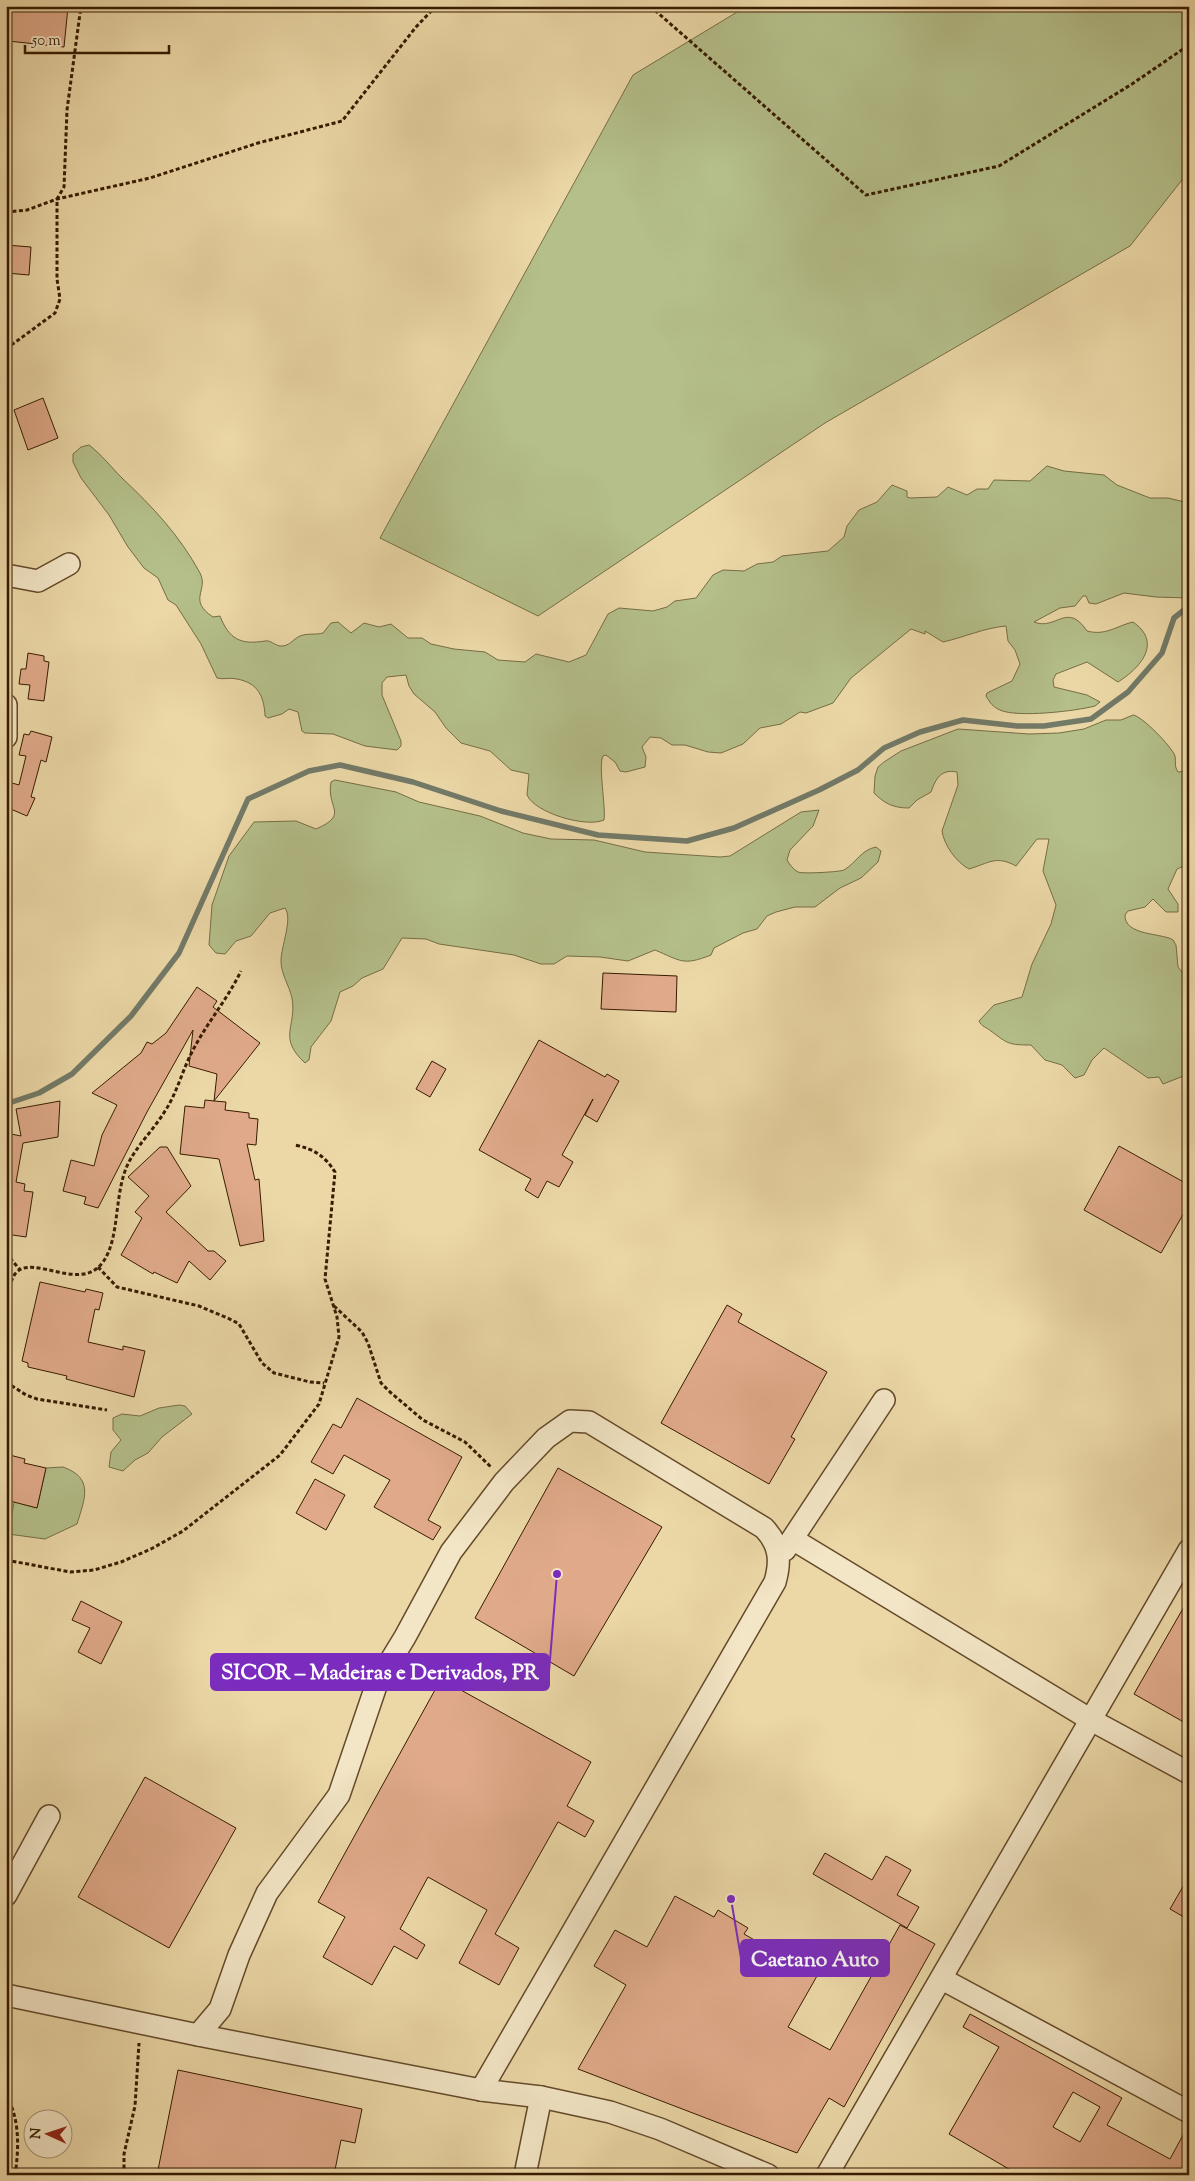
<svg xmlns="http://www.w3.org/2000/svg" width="1195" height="2181" viewBox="0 0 1195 2181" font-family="'Sorts Mill Goudy',serif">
	<rect width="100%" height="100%" fill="#ecd8a7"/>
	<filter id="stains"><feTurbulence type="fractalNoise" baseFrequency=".004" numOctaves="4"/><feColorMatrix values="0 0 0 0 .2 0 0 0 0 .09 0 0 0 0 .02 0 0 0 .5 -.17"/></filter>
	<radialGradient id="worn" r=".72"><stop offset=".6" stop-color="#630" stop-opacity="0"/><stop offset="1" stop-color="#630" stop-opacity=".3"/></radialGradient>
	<g fill="#b4bf8a" stroke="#766d45">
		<path d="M 747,6 L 1189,6 L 1189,171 L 1130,246 L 825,423 L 538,616 L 380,538 L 633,75 Z"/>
		<path d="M 89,445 C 102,455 111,467 122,478 C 152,506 180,536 200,573 C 209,590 187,600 213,617 L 220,616 C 229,639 240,645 265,641 C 271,640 274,645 280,646 C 289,647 293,639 300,636 C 308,633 316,635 323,633 L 331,623 L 338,622 L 351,633 L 364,623 L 379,627 L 391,624 L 408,638 L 422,638 L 431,644 L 454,649 L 485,652 L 498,660 L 525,662 L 536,654 L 569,662 L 586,655 L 608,614 L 619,608 L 653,611 L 667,607 L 675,601 L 696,598 L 713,575 L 723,570 L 744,571 L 757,564 L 773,562 L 782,556 L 828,551 L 844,537 L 847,526 L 859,510 L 877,502 L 892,485 L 907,491 L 907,497 L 910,498 L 937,497 L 948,487 L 967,495 L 977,489 L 988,489 L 994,480 L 1030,481 L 1047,466 L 1064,471 L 1104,475 L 1117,485 L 1150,498 L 1168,498 L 1189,503 L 1189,598 L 1156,597 L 1124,593 L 1096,604 L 1089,603 L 1086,596 L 1083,596 L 1075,606 L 1060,608 L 1034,622 C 1056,631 1067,601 1087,631 C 1106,636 1116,626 1133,622 C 1163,643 1140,668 1118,682 L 1087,662 L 1056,674 L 1053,680 L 1054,687 L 1087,695 L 1100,702 L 1095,706 C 1076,711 1017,718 1000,710 C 993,707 990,703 986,696 L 987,693 L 1012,681 L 1020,664 L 1015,650 L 1008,641 L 1006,626 C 984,628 965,637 943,642 L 925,631 L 925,634 L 911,629 L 851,678 L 833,703 L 806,713 L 800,712 L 781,724 L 760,728 L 743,744 L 721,753 L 708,752 L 685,745 L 672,745 L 661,738 L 650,737 L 642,747 L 646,757 L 645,767 L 626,772 L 620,771 L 615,762 L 606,755 L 603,756 C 598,765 606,807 604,820 C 586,828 535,813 527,795 L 529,774 L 511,770 L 490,751 L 461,743 L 446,728 L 435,712 L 414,694 L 409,686 L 406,675 L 387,677 L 382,683 L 382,695 L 401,741 L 401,746 L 397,750 L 365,746 L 333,734 L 305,733 L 302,731 L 298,712 L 289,709 L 282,714 L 268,718 L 265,716 C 264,696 258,683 237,679 C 230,677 224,680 217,678 L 201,644 L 176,605 L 168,600 L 158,578 L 144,568 L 128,547 L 109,515 L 81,478 L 73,462 L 73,454 L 81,447 Z"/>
		<path d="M 1133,715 C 1142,716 1172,747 1175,756 C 1176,762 1174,766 1178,772 L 1189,771 L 1189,864 L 1177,869 L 1168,889 L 1178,904 L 1178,912 L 1166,912 L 1153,899 L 1145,907 L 1128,911 L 1125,915 C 1124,936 1163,933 1173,940 L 1176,945 L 1178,967 L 1189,981 L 1189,1074 L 1163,1084 L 1159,1077 L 1148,1078 L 1104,1048 L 1092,1060 L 1084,1075 L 1075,1078 L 1062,1065 L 1045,1060 L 1031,1045 C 1009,1045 1008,1044 991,1031 C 986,1027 982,1027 979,1021 L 994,1005 L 1022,997 L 1032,964 L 1051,924 L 1056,905 L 1043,871 L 1049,839 L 1037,839 L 1016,866 C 996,855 989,863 969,869 C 956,862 944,845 942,831 L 958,785 L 957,772 C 941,769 936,778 931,792 L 917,800 L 909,808 C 894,808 885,804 874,793 L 875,776 L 878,767 L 884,762 L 901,751 L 958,729 L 1029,734 L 1059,733 L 1084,729 L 1106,720 L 1121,720 Z"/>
		<path d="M 335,780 L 396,792 L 419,802 L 480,816 L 523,833 L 551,839 L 594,840 L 645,852 L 720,857 L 730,856 L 801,812 L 819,810 L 813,826 L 790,850 L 787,860 C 790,865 793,869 798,872 C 802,874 840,872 844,870 C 857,862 861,850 876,847 L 881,851 L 878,862 L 861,878 L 840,888 L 815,907 L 795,907 L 776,912 L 767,916 L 757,929 L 743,933 L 714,948 L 711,955 C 683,966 681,961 655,950 L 628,961 L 600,957 L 567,956 L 554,964 L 541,964 L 514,955 L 439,944 L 426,939 L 402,938 L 383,969 L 362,978 L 353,986 L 340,992 L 331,1021 L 311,1047 L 309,1060 L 305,1063 C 277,1037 297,1027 292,998 C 289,985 281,974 281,961 C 281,946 293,919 285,908 L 270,913 L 251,936 L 236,941 L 225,954 L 216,953 L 209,945 L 212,905 L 229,856 L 254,822 L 296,821 L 316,829 C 350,814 326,809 331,782 Z"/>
		<path d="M 179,1405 L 185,1406 L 192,1414 L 162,1437 L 148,1453 L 135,1460 L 123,1471 L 109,1467 L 111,1452 L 121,1440 L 113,1430 L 113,1418 L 122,1414 L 140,1416 L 159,1408 Z"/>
		<path d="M 63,1467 C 94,1478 85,1498 77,1524 L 45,1539 L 8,1534 L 15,1498 L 22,1504 L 37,1508 L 46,1468 Z"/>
	</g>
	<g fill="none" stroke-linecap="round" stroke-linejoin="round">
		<path stroke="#727a68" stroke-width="5.5" d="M 6,1104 L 39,1093 L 72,1074 L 131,1016 L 179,953 L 248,799 L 309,771 L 340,765 L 413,782 L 501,811 L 598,835 L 687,841 L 734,828 L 819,790 L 858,770 L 884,748 L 920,732 L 963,720 L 1017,726 L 1044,726 L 1091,719 L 1128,692 L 1162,653 L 1174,618 L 1184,610 L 1189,610"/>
	</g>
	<g fill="#e0aa8a" stroke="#371b00" fill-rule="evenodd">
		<path d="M 12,6 L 68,7 L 64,47 L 8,41 Z"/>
		<path d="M 6,245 L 31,247 L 29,275 L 6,273 Z"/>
		<path d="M 43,398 L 58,438 L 28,450 L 14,410 Z"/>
		<path d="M 28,653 L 44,656 L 44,661 L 49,662 L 44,701 L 28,699 L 30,685 L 19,684 L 21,669 L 26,669 Z"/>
		<path d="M 31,731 L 52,737 L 46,762 L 41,760 L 31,797 L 35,798 L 27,816 L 6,807 L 6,796 L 12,783 L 19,785 L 26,756 L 19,755 L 24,734 L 29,735 Z"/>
		<path d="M 603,973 L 677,976 L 676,1012 L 601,1009 Z"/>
		<path d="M 197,987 L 217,1001 L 213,1007 L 260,1043 L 214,1101 L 226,1102 L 225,1110 L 249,1113 L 249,1118 L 258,1119 L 256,1145 L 247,1144 L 255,1180 L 259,1179 L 264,1241 L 240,1246 L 219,1159 L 180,1154 L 185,1106 L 204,1108 L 205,1100 L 214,1101 L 217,1074 L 189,1066 L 193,1030 L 147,1112 L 98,1208 L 84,1204 L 86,1197 L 63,1191 L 71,1160 L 94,1166 L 102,1135 L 117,1105 L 92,1093 L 141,1053 L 147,1042 L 152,1044 L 166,1033 Z"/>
		<path d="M 539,1040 L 605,1077 L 607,1074 L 619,1081 L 597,1122 L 585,1115 L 593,1099 L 562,1155 L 573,1162 L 559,1187 L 547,1181 L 538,1198 L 525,1190 L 531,1179 L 479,1150 Z"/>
		<path d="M 432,1061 L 446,1069 L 430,1097 L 416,1089 Z"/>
		<path d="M 60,1101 L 58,1137 L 23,1143 L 16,1182 L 25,1184 L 24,1191 L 33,1192 L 26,1237 L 6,1234 L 6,1133 L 21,1136 L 16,1109 Z"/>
		<path d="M 1119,1146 L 1189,1185 L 1189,1204 L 1161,1253 L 1084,1210 Z"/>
		<path d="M 160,1147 L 167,1147 L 191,1186 L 166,1212 L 208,1251 L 214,1251 L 226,1261 L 210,1280 L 189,1261 L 177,1283 L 154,1272 L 153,1274 L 121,1255 L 142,1218 L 135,1212 L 149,1196 L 128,1177 Z"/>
		<path d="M 40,1282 L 85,1292 L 86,1289 L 103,1293 L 99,1310 L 95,1309 L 88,1342 L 123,1350 L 123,1346 L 145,1351 L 134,1397 L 66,1379 L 67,1376 L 28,1367 L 28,1363 L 22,1361 Z"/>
		<path d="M 727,1305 L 742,1314 L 738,1322 L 827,1372 L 791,1437 L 795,1439 L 769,1484 L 661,1423 Z"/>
		<path d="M 357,1398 L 462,1457 L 428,1520 L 441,1527 L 433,1540 L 374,1507 L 390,1480 L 344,1455 L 333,1474 L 311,1462 L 333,1424 L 341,1428 Z"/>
		<path d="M 6,1454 L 25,1459 L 24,1463 L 46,1468 L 37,1508 L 6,1500 Z"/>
		<path d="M 558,1468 L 662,1527 L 574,1676 L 475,1618 Z"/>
		<path d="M 315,1479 L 345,1495 L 326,1530 L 296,1513 Z"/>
		<path d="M 1189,1598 L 1189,1725 L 1134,1694 Z"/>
		<path d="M 81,1601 L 122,1622 L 101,1664 L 78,1652 L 90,1628 L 72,1620 Z"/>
		<path d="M 441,1679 L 591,1762 L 567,1806 L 594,1821 L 585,1837 L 558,1822 L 495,1934 L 519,1948 L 499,1985 L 459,1963 L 487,1910 L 428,1877 L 400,1929 L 425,1945 L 417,1959 L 394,1946 L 372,1985 L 323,1957 L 345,1917 L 318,1902 Z"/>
		<path d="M 145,1777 L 236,1828 L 169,1948 L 78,1897 Z"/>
		<path d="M 825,1853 L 872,1880 L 886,1856 L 911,1870 L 897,1895 L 919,1907 L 907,1928 L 813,1874 Z"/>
		<path d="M 1189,1876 L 1189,1920 L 1170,1909 Z"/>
		<path d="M 675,1896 L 714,1917 L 718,1910 L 748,1928 L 744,1934 L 817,1976 L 788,2027 L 830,2050 L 900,1925 L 935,1944 L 844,2107 L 829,2098 L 797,2153 L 578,2069 L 626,1985 L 594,1966 L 615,1930 L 647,1947 Z"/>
		<path d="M 970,2014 L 1122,2098 L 1107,2125 L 1170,2159 L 1189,2124 L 1189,2175 L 1019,2175 L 949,2134 L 999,2047 L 963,2027 ZM 1073,2092 L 1100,2107 L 1080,2142 L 1053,2127 Z"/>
		<path d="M 178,2070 L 362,2109 L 355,2143 L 341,2140 L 334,2175 L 157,2175 Z"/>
	</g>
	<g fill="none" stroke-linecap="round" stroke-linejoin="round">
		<defs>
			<g id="minor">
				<path d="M 6,575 L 38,581 L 69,564"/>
				<path d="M 6,705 L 6,737"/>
				<path d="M 794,1540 L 1091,1720 L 1189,1773"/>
				<path d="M 785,1550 L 884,1400"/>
				<path d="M 6,1895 L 49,1816"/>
				<path d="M 942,1979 L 1189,2112"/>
				<path d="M 6,1995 L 198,2035 L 481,2090 L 541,2097 L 610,2112 L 660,2129 L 768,2175"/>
				<path d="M 198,2035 L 220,2009 L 239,1955 L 267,1893 L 339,1795 L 377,1683 L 405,1637 L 451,1552 L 504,1482 L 546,1438 L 570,1421 L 589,1422 L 764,1528 C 780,1545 781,1561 775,1582 L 481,2090"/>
				<path d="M 525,2175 L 541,2097"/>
				<path d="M 827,2175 L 1189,1550"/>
			</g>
		</defs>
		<use href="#minor" stroke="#644a2a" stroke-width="24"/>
		<g stroke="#371b00" stroke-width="3" stroke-dasharray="4 2.5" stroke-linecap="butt">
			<path d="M 650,6 L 866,195 L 999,166 L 1132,84 L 1189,45"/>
			<path d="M 6,212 L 27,210 L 57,199 L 150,178 L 258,143 L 342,121 L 416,27 L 436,6"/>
			<path d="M 6,349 L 55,313 L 60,299 L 57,279 L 57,199 L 64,187 L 67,110 L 81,6"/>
			<path d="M 6,1253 L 20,1270"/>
			<path d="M 98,1267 L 117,1287 L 199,1306 L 232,1320 L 239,1324 L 262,1363 L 274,1373 L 310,1382 L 324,1383"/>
			<path d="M 334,1306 L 362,1332 L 368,1343 L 381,1383 L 390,1392 L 423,1420 L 465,1442 L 492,1468"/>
			<path d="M 6,1314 C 9,1303 8,1283 15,1274 C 32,1252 80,1294 103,1262 C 121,1237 113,1190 130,1160 C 140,1142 155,1128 165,1111 C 177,1093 182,1071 192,1052 C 206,1024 227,1000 241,971"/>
			<path d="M 6,1382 L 26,1395 L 37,1399 L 107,1410"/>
			<path d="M 6,1560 L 70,1572 L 94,1570 L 121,1562 L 151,1549 L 183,1531 L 280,1455 L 319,1404 L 339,1337 L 337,1317 L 325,1279 L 335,1172 C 325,1156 314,1149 295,1145"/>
			<path d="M 6,2095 C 20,2118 19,2149 15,2175"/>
			<path d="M 124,2175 L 124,2154 L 135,2106 L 139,2043"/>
		</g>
		<use href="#minor" stroke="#f3e6c6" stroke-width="21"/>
	</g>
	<path fill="none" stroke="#7b2cbf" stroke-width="2" d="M557 1574L549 1672M731 1899L741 1958"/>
	<g fill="#7b2cbf" stroke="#f3e6c6" stroke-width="2">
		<circle cx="557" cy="1574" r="5"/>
		<circle cx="731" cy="1899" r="5"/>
	</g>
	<g fill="#7b2cbf" stroke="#7b2cbf" stroke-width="2">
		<rect x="211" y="1654" width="338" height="36" rx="5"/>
		<rect x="741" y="1940" width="148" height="36" rx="5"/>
	</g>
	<g font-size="21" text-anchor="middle" font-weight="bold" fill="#fff">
		<text x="380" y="1679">SICOR – Madeiras e Derivados, PR</text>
		<text x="815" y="1966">Caetano Auto</text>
	</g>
	<rect width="1195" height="2181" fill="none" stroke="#ecd8a7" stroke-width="25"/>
	<rect x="8" y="8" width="1180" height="2166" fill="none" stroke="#371b00" stroke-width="2.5"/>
	<rect x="12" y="12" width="1170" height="2156" fill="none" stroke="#371b00"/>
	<g transform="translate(48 2134) rotate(273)"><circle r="24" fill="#f3e6c6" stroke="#a89577"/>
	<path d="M0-4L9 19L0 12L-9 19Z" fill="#8f2418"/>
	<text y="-8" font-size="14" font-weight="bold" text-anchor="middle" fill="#371b00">N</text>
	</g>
	<path d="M25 45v8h144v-8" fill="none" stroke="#371b00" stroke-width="2.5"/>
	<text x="32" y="45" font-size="15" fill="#371b00" stroke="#f3e6c6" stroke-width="4" paint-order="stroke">50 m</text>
	<rect width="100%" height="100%" filter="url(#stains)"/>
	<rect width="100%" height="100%" fill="url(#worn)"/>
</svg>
